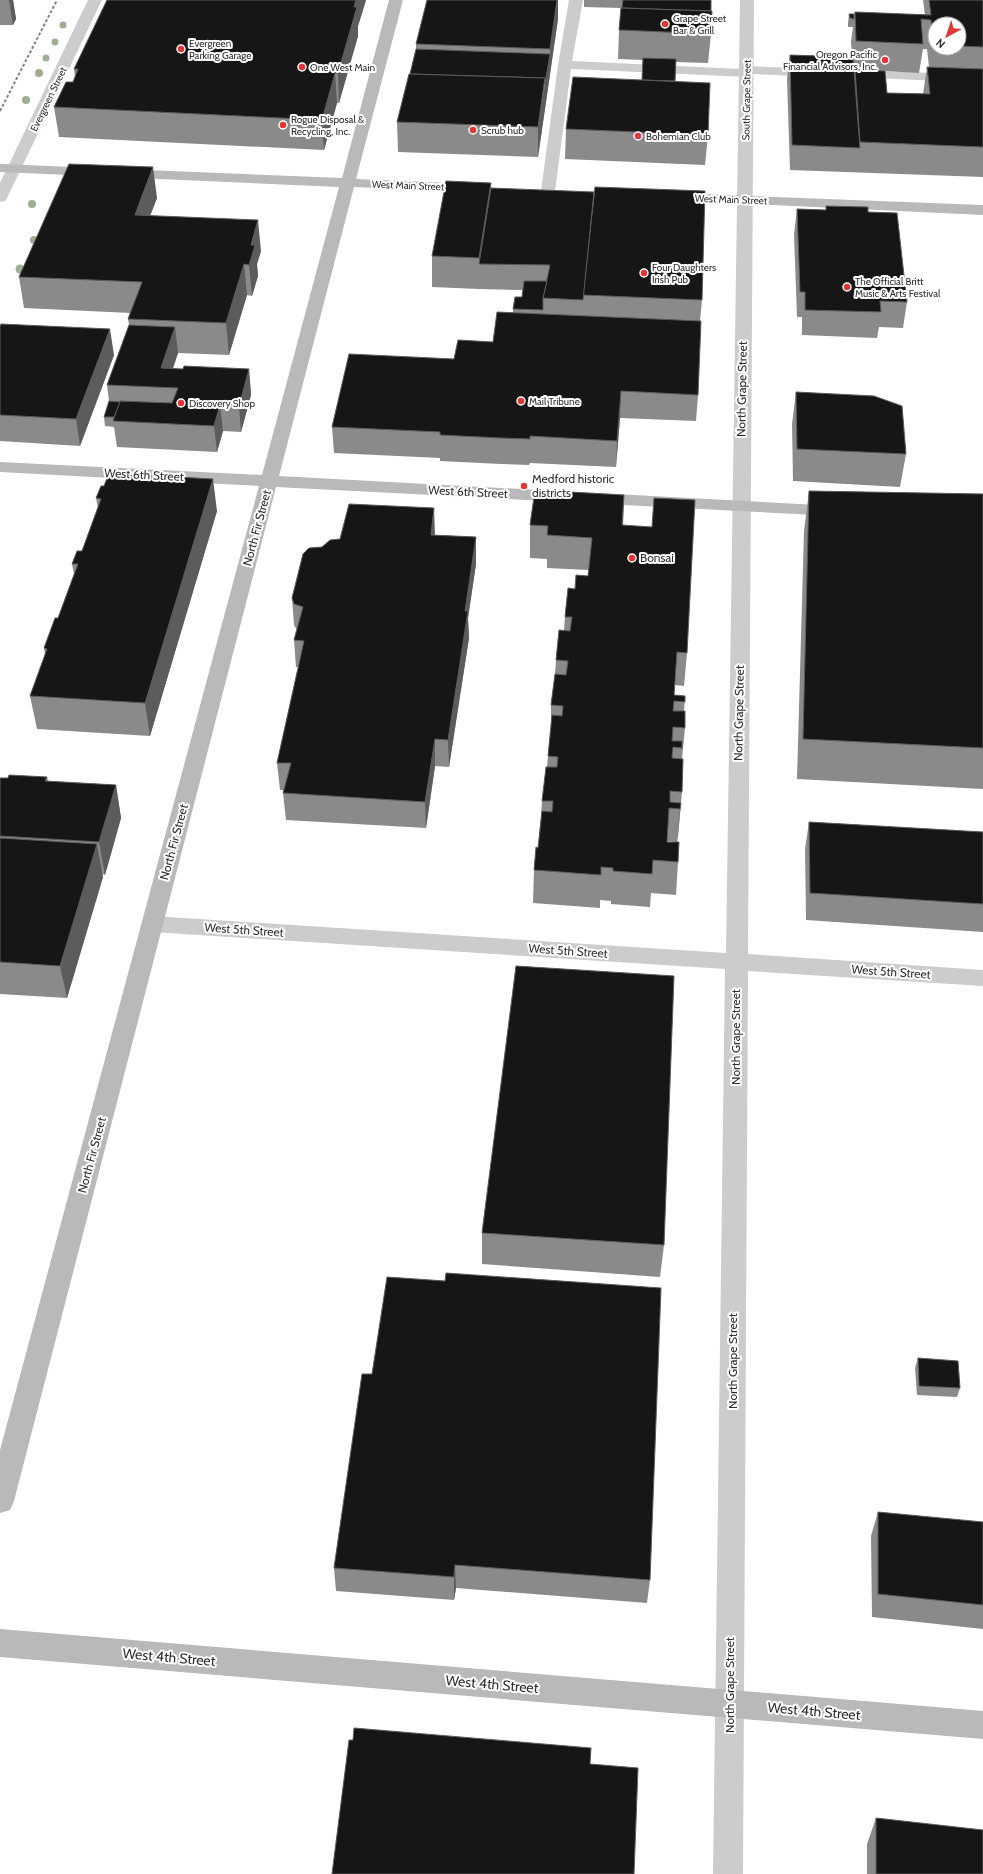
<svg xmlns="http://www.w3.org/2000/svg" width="983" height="1874" viewBox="0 0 983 1874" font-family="Cabin,sans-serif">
	<rect width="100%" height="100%" fill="#fff"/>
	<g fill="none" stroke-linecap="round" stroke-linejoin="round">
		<g fill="#ccc" fill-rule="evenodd">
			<path d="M 88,0 L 102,0 L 7,198 L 5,201 L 0,202 L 0,183 Z"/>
			<path d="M 569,0 L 583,0 L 572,61 L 741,69 L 747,66 L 818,69 L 823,70 L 825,73 L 823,76 L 818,77 L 753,74 L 747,77 L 571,69 L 555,191 L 553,194 L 548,195 L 543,194 L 541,191 L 558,65 Z"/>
			<path d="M 856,70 L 983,75 L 983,83 L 851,77 L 849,74 L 851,71 Z"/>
		</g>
		<path fill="#ccc" fill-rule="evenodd" d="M 740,0 L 754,0 L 748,954 L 983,970 L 983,986 L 748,971 L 743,1874 L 713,1874 L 725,969 L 153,932 L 145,930 L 142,924 L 145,918 L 153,916 L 726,953 Z"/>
		<g fill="#b9b9b9" fill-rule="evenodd">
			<path d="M 389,0 L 403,0 L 356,179 L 474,184 L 479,185 L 481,188 L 479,191 L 474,192 L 354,187 L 279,476 L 836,506 L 842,507 L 845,511 L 842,515 L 836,516 L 276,487 L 14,1501 L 10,1510 L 0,1513 L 0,1450 L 259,486 L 0,472 L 0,462 L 262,475 L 339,187 L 0,172 L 0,164 L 342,178 Z"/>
			<path d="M 674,193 L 983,205 L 983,215 L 669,200 L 667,197 L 669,194 Z"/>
			<path d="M 0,1629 L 983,1711 L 983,1739 L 0,1657 Z"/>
		</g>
		<path stroke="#848484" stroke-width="2" stroke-dasharray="3 2" stroke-linecap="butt" d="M 0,111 L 57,0"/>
	</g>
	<g fill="#9ead94">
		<circle cx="63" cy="25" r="3.5"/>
		<circle cx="55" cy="42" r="3.5"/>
		<circle cx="46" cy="58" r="3.5"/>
		<circle cx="39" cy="73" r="4"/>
		<circle cx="26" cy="100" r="4"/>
		<circle cx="32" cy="204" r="4"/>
		<circle cx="34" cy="240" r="4"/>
		<circle cx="20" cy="269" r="4.5"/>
	</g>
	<g fill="#8a8a8a" fill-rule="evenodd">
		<path d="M 0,0 L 13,0 L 16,19 L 13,25 L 0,25 Z"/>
		<path d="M 107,0 L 366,0 L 358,26 L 358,36 L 339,103 L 337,103 L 324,150 L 59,137 L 54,107 L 73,82 L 75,76 L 74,69 Z"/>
		<path d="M 584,0 L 711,0 L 711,34 L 708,63 L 676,62 L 675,81 L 708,135 L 705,165 L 565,159 L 566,129 L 642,80 L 643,60 L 618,59 L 619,30 L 621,8 L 584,7 Z"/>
		<path d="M 923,0 L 983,0 L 983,177 L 790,170 L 787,79 L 790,55 L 852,57 L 851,41 L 853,27 L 848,27 L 848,23 L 849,14 L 854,14 L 855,12 L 925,15 ZM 935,24 L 959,24 L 959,48 L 935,48 ZM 923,49 L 927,49 L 929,67 L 927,67 L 923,94 L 887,93 L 885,71 L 919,73 Z"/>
		<path d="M 558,19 L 538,157 L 398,152 L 397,122 L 410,74 L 416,49 L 416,44 Z"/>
		<path d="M 491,188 L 702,300 L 700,321 L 698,395 L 696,421 L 620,418 L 616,467 L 530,463 L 529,465 L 501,464 L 440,461 L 440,458 L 334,453 L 332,427 L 454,359 L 493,342 L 513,313 L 513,309 L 522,297 L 523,290 L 479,289 L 432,287 L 432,256 Z"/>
		<path d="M 157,198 L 150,215 L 261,251 L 257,264 L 258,276 L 252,296 L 247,295 L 229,355 L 178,353 L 173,369 L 249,369 L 251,395 L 241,432 L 223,431 L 217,452 L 117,447 L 114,427 L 105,426 L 104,417 L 109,401 L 107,385 L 129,325 L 128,319 L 131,313 L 24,308 L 19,277 Z"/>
		<path d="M 826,206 L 868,212 L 907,302 L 903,328 L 879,327 L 877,338 L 802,335 L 802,317 L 797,317 L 794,234 L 797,209 L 826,210 Z"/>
		<path d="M 0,326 L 114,355 L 80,446 L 0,441 Z"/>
		<path d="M 796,392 L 906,454 L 900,487 L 793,481 L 792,424 Z"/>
		<path d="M 809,491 L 983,494 L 983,789 L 797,779 L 804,531 Z"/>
		<path d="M 96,498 L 217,511 L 150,736 L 37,729 L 30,696 L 45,655 L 44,648 L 58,618 L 74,574 L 72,564 L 82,551 L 98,508 Z"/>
		<path d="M 530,525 L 623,525 L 687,653 L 684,686 L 675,685 L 674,695 L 685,696 L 684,711 L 685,728 L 682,759 L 682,792 L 678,835 L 677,842 L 667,841 L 667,842 L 678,862 L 676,895 L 651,893 L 650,907 L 611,904 L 611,901 L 600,900 L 600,908 L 533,903 L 534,870 L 538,848 L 541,816 L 542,801 L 547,767 L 548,756 L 551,730 L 551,705 L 555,674 L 556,660 L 564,630 L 565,617 L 575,589 L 588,576 L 589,570 L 547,568 L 547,559 L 530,558 Z"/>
		<path d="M 435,535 L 476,537 L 476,564 L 468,618 L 469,638 L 449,767 L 435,766 L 426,828 L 286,820 L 283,793 L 284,790 L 280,790 L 277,763 L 298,667 L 296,667 L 294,640 L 297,630 L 294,625 L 292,598 Z"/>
		<path d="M 47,777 L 48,781 L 116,785 L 121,818 L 105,875 L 102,874 L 103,877 L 67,998 L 0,994 L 0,778 L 8,778 Z"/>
		<path d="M 809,822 L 983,832 L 983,932 L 806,920 L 805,849 Z"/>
		<path d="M 482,1233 L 664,1245 L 660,1277 L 482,1264 Z"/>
		<path d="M 445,1281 L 650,1580 L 647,1603 L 456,1588 L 454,1600 L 336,1591 L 334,1568 L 372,1374 Z"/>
		<path d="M 918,1358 L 960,1388 L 957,1397 L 917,1395 L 915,1368 Z"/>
		<path d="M 878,1512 L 983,1526 L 983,1629 L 872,1617 L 871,1536 Z"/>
		<path d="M 876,1818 L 983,1874 L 867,1874 L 867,1844 Z"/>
	</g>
	<g fill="#5c5c5c">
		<path d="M 9,0 L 13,0 L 16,19 L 13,25 Z"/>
		<path d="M 356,0 L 366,0 L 358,26 L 358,36 L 339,103 L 338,73 Z"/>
		<path d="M 557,0 L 558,0 L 558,19 L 538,157 L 538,127 L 550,54 L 550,49 Z"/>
		<path d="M 335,73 L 337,103 L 324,150 L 322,120 Z"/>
		<path d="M 153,167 L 157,198 L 139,245 L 135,215 Z"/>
		<path d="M 491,183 L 491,213 L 479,264 L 479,289 L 479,258 Z"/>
		<path d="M 258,220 L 261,251 L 257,264 L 258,276 L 252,296 L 249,265 L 251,245 Z"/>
		<path d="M 244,264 L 247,295 L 229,355 L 226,323 Z"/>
		<path d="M 175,327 L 178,353 L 166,387 L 161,368 Z"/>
		<path d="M 110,329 L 114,355 L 80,446 L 76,419 Z"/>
		<path d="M 249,369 L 251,395 L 241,432 L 239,406 Z"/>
		<path d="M 621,391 L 620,418 L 616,467 L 617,441 Z"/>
		<path d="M 220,405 L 223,431 L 217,452 L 214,426 Z"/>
		<path d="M 213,479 L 217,511 L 150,736 L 145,703 Z"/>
		<path d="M 624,495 L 623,527 L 622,525 Z"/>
		<path d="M 434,508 L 435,535 L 431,535 Z"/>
		<path d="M 476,537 L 476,564 L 468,618 L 469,638 L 449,767 L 448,740 L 465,611 Z"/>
		<path d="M 435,739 L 435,766 L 426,828 L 425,802 Z"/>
		<path d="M 116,785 L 121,818 L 105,875 L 99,842 Z"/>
		<path d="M 681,803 L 678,835 L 677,842 L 680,809 Z"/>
		<path d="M 97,844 L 103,877 L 67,998 L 60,966 Z"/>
		<path d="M 455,1565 L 456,1588 L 454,1600 L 454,1577 Z"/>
	</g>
	<g fill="#161616" stroke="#5c5c5c">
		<path d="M 107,0 L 356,0 L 354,7 L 357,7 L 338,73 L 335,73 L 322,120 L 54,107 L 66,82 L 73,82 L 78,69 L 74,69 Z"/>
		<path d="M 427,0 L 557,0 L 550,49 L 416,44 Z"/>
		<path d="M 623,0 L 711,0 L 711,11 L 622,8 Z"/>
		<path d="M 929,0 L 983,0 L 983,47 L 959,46 L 959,24 L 935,24 L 935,45 L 934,45 L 931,20 L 921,19 L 923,44 L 856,41 L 855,12 L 931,15 Z"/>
		<path d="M 621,8 L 712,11 L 711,34 L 619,30 Z"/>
		<path d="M 849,14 L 854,14 L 854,19 L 850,18 Z"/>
		<path d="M 416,49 L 550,54 L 545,84 L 545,78 L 410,74 Z"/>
		<path d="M 790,55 L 853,57 L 860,148 L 792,145 Z"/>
		<path d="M 643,58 L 676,59 L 675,81 L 642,80 Z"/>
		<path d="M 927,67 L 983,69 L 983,147 L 860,142 L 855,70 L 885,71 L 887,93 L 930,94 Z"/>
		<path d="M 409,74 L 545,78 L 538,127 L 397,122 Z"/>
		<path d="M 573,77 L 710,83 L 708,135 L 566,129 Z"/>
		<path d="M 69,164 L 153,167 L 135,215 L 258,220 L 251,245 L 255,245 L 251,259 L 249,265 L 244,264 L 226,323 L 128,319 L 142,282 L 19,277 Z"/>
		<path d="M 446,181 L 491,183 L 479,258 L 432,256 Z"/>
		<path d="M 595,187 L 705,191 L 702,300 L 583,295 Z"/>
		<path d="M 491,188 L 594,192 L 583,300 L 543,298 L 550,265 L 479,264 Z"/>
		<path d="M 826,206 L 868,207 L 868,212 L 897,213 L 907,302 L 880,301 L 881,312 L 805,310 L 805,292 L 800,292 L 797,209 L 826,210 Z"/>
		<path d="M 524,281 L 547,281 L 543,298 L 543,310 L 513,309 L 515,297 L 522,297 Z"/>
		<path d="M 497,312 L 701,321 L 698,395 L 621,391 L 617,441 L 530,436 L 530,439 L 501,438 L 440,435 L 440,432 L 332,427 L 349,354 L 454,359 L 458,340 L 493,342 Z"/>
		<path d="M 1,324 L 110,329 L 76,419 L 0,415 L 0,326 Z"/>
		<path d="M 129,325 L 175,327 L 161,368 L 183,369 L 184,366 L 249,369 L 239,406 L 220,405 L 214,426 L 113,421 L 120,401 L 172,403 L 178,388 L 107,385 Z"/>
		<path d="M 796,392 L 874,396 L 902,406 L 906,454 L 797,449 Z"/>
		<path d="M 109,401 L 120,402 L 114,417 L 104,417 Z"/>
		<path d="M 109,473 L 213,479 L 146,700 L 145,703 L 30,696 L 47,649 L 44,648 L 55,618 L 58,618 L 78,564 L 72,564 L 77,551 L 82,551 L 101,499 L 96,498 L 101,486 L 104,486 Z"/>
		<path d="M 535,490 L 624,495 L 622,525 L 652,527 L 654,498 L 695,500 L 687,653 L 677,652 L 674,695 L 685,696 L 685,702 L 674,701 L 673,711 L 685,711 L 685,728 L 673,727 L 672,741 L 682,741 L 682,748 L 673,747 L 672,758 L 683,759 L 682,792 L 670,791 L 670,802 L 681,803 L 680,809 L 669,808 L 667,842 L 679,842 L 678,862 L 653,860 L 652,874 L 613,871 L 613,868 L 601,867 L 601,875 L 534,870 L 536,847 L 538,848 L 542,811 L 552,812 L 553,801 L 542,801 L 546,767 L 557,767 L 558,757 L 548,756 L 552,715 L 562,716 L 563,706 L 551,705 L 555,674 L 566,675 L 568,661 L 556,660 L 559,630 L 570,631 L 572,617 L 565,617 L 568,588 L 575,589 L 576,575 L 588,576 L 592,538 L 547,535 L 548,526 L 530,525 Z"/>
		<path d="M 809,491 L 983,494 L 983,748 L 803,739 Z"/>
		<path d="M 349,504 L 434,508 L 431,535 L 476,537 L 465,611 L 468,611 L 448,740 L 435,739 L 425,802 L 283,793 L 291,763 L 277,763 L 304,641 L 294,640 L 303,607 L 294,604 L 292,598 L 303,554 L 309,548 L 322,547 L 330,540 L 340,539 Z"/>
		<path d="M 9,775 L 47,777 L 45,781 L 116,785 L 99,842 L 0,836 L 0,778 L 8,778 Z"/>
		<path d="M 809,822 L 983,832 L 983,904 L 810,893 Z"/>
		<path d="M 0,838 L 97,844 L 60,966 L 0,962 Z"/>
		<path d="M 516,966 L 674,976 L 664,1245 L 482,1233 Z"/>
		<path d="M 446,1273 L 661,1288 L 650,1580 L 455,1565 L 454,1577 L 334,1568 L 362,1374 L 372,1374 L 387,1277 L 445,1281 Z"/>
		<path d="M 918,1358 L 958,1361 L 960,1388 L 919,1386 Z"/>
		<path d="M 878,1512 L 983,1522 L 983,1605 L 878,1594 Z"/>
		<path d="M 354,1728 L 591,1748 L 590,1764 L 638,1768 L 634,1874 L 332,1874 L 349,1740 L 353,1740 Z"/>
		<path d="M 876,1818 L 983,1830 L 983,1874 L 876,1874 Z"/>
	</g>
	<g fill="#e33633" stroke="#fff" stroke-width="1.5">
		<circle cx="665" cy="24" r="4"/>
		<circle cx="181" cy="49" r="4"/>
		<circle cx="885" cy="60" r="4"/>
		<circle cx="302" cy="67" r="4"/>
		<circle cx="283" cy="125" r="4"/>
		<circle cx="473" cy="130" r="4"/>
		<circle cx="638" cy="136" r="4"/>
		<circle cx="644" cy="273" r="4"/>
		<circle cx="847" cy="287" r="4"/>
		<circle cx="521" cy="401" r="4"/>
		<circle cx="181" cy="403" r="4"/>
		<circle cx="524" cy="486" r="4"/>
		<circle cx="632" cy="558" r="4"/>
	</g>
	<g text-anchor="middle" stroke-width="4" stroke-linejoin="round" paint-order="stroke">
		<g font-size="10" fill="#2f2f2f" stroke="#fff" text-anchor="start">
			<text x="673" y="22">Grape Street<tspan x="673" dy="12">Bar &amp; Grill</tspan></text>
			<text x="189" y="47">Evergreen<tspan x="189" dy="12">Parking Garage</tspan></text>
			<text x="877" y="58" text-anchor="end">Oregon Pacific<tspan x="877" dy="12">Financial Advisors, Inc.</tspan></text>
			<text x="310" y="71">One West Main</text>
			<text x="291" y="123">Rogue Disposal &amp;<tspan x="291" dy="12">Recycling, Inc.</tspan></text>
			<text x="481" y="134">Scrub hub</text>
			<text x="646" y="140">Bohemian Club</text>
			<text x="652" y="271">Four Daughters<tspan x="652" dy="12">Irish Pub</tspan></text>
			<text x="855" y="285">The Official Britt<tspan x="855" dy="12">Music &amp; Arts Festival</tspan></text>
			<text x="529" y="405">Mail Tribune</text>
			<text x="189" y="407">Discovery Shop</text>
		</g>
		<g font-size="10" fill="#2f2f2f" stroke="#fff">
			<text transform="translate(48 99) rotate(-64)" y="4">Evergreen Street</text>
			<text transform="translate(746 100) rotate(-89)" y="4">South Grape Street</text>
			<text transform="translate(408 185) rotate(2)" y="4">West Main Street</text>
			<text transform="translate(731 199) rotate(2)" y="4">West Main Street</text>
		</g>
		<g font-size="12" fill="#2f2f2f" stroke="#fff">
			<text transform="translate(742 389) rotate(-89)" y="4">North Grape Street</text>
			<text transform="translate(144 475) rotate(3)" y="4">West 6th Street</text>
			<text transform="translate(468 492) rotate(3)" y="4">West 6th Street</text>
			<text transform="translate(257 528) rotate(-75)" y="4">North Fir Street</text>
			<text transform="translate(739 713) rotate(-89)" y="4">North Grape Street</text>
			<text transform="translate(174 842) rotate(-75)" y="4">North Fir Street</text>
			<text transform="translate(244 930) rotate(4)" y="4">West 5th Street</text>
			<text transform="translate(568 951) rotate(4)" y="4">West 5th Street</text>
			<text transform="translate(891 972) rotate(4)" y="4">West 5th Street</text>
			<text transform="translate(736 1037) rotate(-90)" y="4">North Grape Street</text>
			<text transform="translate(92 1155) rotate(-75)" y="4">North Fir Street</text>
			<text transform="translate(733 1361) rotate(-90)" y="4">North Grape Street</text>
			<text transform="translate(730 1685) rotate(-90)" y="4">North Grape Street</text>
		</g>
		<g font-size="12" fill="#2f2f2f" stroke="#fff" text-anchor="start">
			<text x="532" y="483">Medford historic<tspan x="532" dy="14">districts</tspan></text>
			<text x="640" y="562">Bonsai</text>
		</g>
		<g font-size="14" fill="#2f2f2f" stroke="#fff">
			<text transform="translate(169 1657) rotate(5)" y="5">West 4th Street</text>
			<text transform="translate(492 1684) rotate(5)" y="5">West 4th Street</text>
			<text transform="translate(814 1711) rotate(5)" y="5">West 4th Street</text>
		</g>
	</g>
	<g transform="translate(947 36) rotate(220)"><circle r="19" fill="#ffffff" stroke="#acacac"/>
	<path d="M0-3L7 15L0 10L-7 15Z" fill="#e33633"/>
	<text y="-6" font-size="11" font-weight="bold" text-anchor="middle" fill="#2f2f2f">N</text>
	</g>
</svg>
